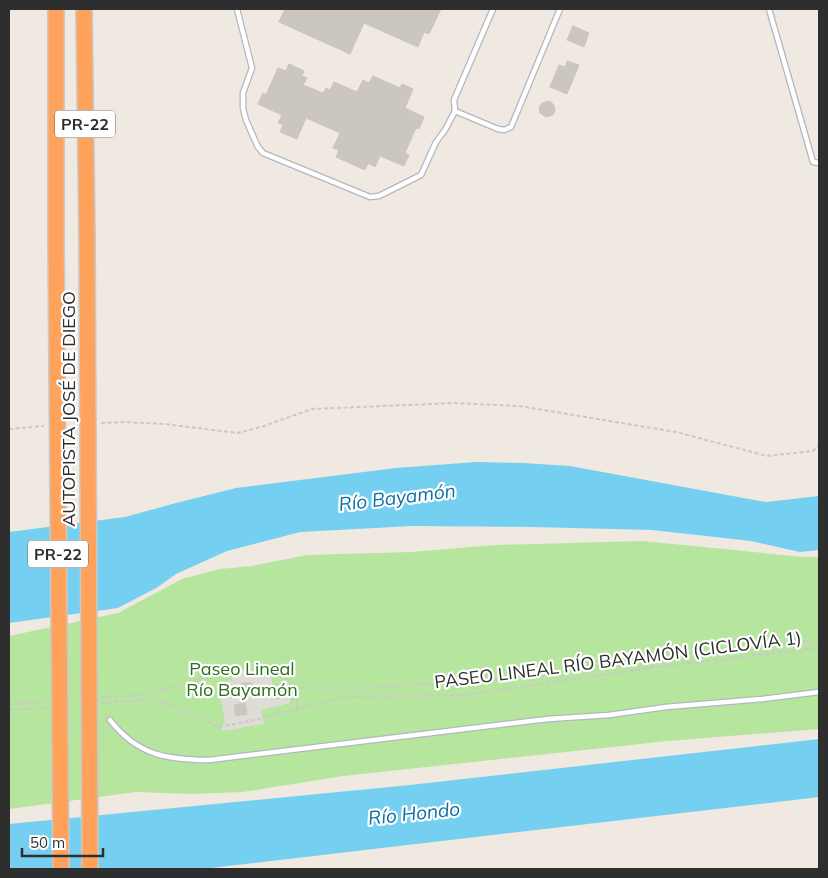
<svg xmlns="http://www.w3.org/2000/svg" width="828" height="878" viewBox="0 0 828 878" font-family="Mulish,sans-serif">
	<rect width="100%" height="100%" fill="#efe9e1"/>
	<path fill="#b6e59e" d="M 642,541 L 803,557 L 819,557 L 819,729 L 668,741 L 343,776 L 243,792 L 191,794 L 136,792 L 9,809 L 9,636 L 118,613 L 182,579 L 220,569 L 252,566 L 307,555 L 411,552 L 496,545 Z"/>
	<path fill="#dfdcd8" d="M 249,668 L 250,672 L 260,671 L 261,676 L 271,675 L 275,700 L 289,697 L 291,703 L 261,710 L 264,724 L 223,731 L 220,727 L 225,723 L 220,693 L 225,692 L 224,688 L 228,686 L 227,681 L 232,680 L 232,676 L 236,675 L 235,671 Z"/>
	<g fill="#75cff0">
		<path d="M 476,462 L 523,463 L 570,466 L 766,502 L 819,496 L 819,550 L 800,552 L 751,541 L 652,530 L 532,527 L 412,526 L 300,532 L 227,551 L 176,574 L 158,587 L 118,608 L 9,623 L 9,532 L 125,517 L 176,503 L 236,488 L 396,468 Z"/>
		<path d="M 819,739 L 819,797 L 202,869 L 9,869 L 9,824 L 410,785 Z"/>
	</g>
	<g fill="#cbc7bf" stroke="#cbc5ba">
		<path d="M 285,9 L 441,9 L 429,34 L 424,32 L 418,47 L 364,23 L 350,54 L 279,22 Z"/>
		<path d="M 573,26 L 589,33 L 584,47 L 567,40 Z"/>
		<path d="M 567,61 L 579,65 L 567,94 L 550,87 L 559,65 L 565,67 Z"/>
		<path d="M 289,64 L 304,71 L 302,76 L 307,78 L 303,85 L 323,93 L 326,88 L 330,90 L 334,82 L 357,92 L 363,80 L 369,83 L 373,76 L 400,88 L 402,84 L 413,89 L 405,108 L 424,117 L 419,129 L 416,128 L 405,153 L 409,155 L 404,166 L 380,156 L 375,167 L 368,163 L 365,170 L 336,157 L 339,150 L 333,148 L 340,133 L 306,118 L 297,139 L 280,132 L 283,125 L 278,123 L 282,115 L 258,104 L 263,93 L 266,95 L 278,68 L 286,71 Z"/>
		<path d="M 550,101 L 554,105 L 555,110 L 553,115 L 546,117 L 540,113 L 539,108 L 542,103 Z"/>
		<path d="M 241,683 L 252,683 L 252,694 L 240,693 Z"/>
		<path d="M 245,703 L 247,714 L 236,716 L 234,705 Z"/>
	</g>
	<g fill="none" stroke-linecap="round" stroke-linejoin="round">
		<defs>
			<g id="service">
				<path d="M 237,9 L 252,68 L 243,93 L 243,108 L 246,120 L 258,147 L 263,153 L 370,197 L 379,196 L 421,175 L 436,142 L 445,130 L 455,111"/>
				<path d="M 493,9 L 454,100 L 455,111 L 498,129 L 504,130 L 511,127 L 560,9"/>
				<path d="M 769,9 L 813,162 L 819,163"/>
				<path d="M 110,720 C 137,755 167,760 209,760 L 548,719 L 609,715 L 666,707 L 762,699 L 819,692"/>
			</g>
			<g id="motorway">
				<path d="M 56,9 L 56,239"/>
				<path d="M 84,9 L 87,239"/>
			</g>
		</defs>
		<use href="#service" stroke="#b4b7c1" stroke-width="7"/>
		<use href="#motorway" stroke="#c9c9c9" stroke-width="18"/>
		<g stroke="#c9c9c9" stroke-width="2" stroke-dasharray="4 2.5" stroke-linecap="butt">
			<path d="M 101,423 L 124,422 L 165,424 L 238,433 L 264,426 L 312,409 L 454,403 L 519,406 L 676,432 L 767,456 L 813,451 L 819,445"/>
			<path d="M 9,429 L 44,426"/>
			<path d="M 273,689 L 295,688 L 365,688 L 512,679 L 657,657 L 819,640"/>
			<path d="M 102,697 L 137,695 L 172,688 L 226,672 L 252,666 L 270,669 L 285,679 L 294,688"/>
			<path d="M 290,699 L 295,698 L 297,700 L 297,709"/>
			<path d="M 101,703 L 144,700 L 160,702 L 174,706 L 208,722 L 220,727 L 259,719 L 341,697 L 464,695 L 657,667 L 819,648"/>
			<path d="M 9,704 L 47,701"/>
			<path d="M 9,710 L 47,708"/>
		</g>
		<use href="#service" stroke="#fff" stroke-width="4.5"/>
		<use href="#motorway" stroke="#ffa35c" stroke-width="15"/>
		<defs>
			<g id="motorway-bridge">
				<path d="M 56,239 L 61,869"/>
				<path d="M 87,239 L 90,869"/>
			</g>
		</defs>
		<use href="#motorway-bridge" stroke="#c9c9c9" stroke-width="18" stroke-linecap="butt"/>
		<use href="#motorway-bridge" stroke="#ffa35c" stroke-width="15"/>
	</g>
	<g text-anchor="middle" stroke-width="4.5" stroke-linejoin="round" paint-order="stroke">
		<g fill="#fff" stroke="#6d6d6d" stroke-width="1">
			<rect x="55" y="110.5" width="60" height="27" rx="4"/>
			<rect x="28" y="540.5" width="60" height="27" rx="4"/>
		</g>
		<g font-size="16" font-weight="bold" fill="#2e2e2e">
			<text x="85" y="130">PR-22</text>
			<text x="58" y="560">PR-22</text>
		</g>
		<g font-size="18" fill="#2e2e2e" stroke="#fff">
			<text transform="translate(69 409) rotate(-90)" y="6">AUTOPISTA JOSÉ DE DIEGO</text>
			<text transform="translate(618 660) rotate(-7)" y="6">PASEO LINEAL RÍO BAYAMÓN (CICLOVÍA 1)</text>
		</g>
		<g font-size="18" fill="#2c6e1b" stroke="#fff">
			<text x="242" y="675">Paseo Lineal<tspan x="242" dy="21">Río Bayamón</tspan></text>
		</g>
		<g font-size="19" font-style="italic" fill="#0d6fa3" stroke="#fff">
			<text transform="translate(397 497) rotate(-7)" y="7">Río Bayamón</text>
			<text transform="translate(414 813) rotate(-6)" y="7">Río Hondo</text>
		</g>
	</g>
	<rect width="828" height="878" fill="none" stroke="#2e2e2e" stroke-width="20"/>
	<path d="M22 848v8h81v-8" fill="none" stroke="#2e2e2e" stroke-width="2.5"/>
	<text x="30" y="848" font-size="15" fill="#2e2e2e" stroke="#ffffff" stroke-width="4" paint-order="stroke">50 m</text>
</svg>
